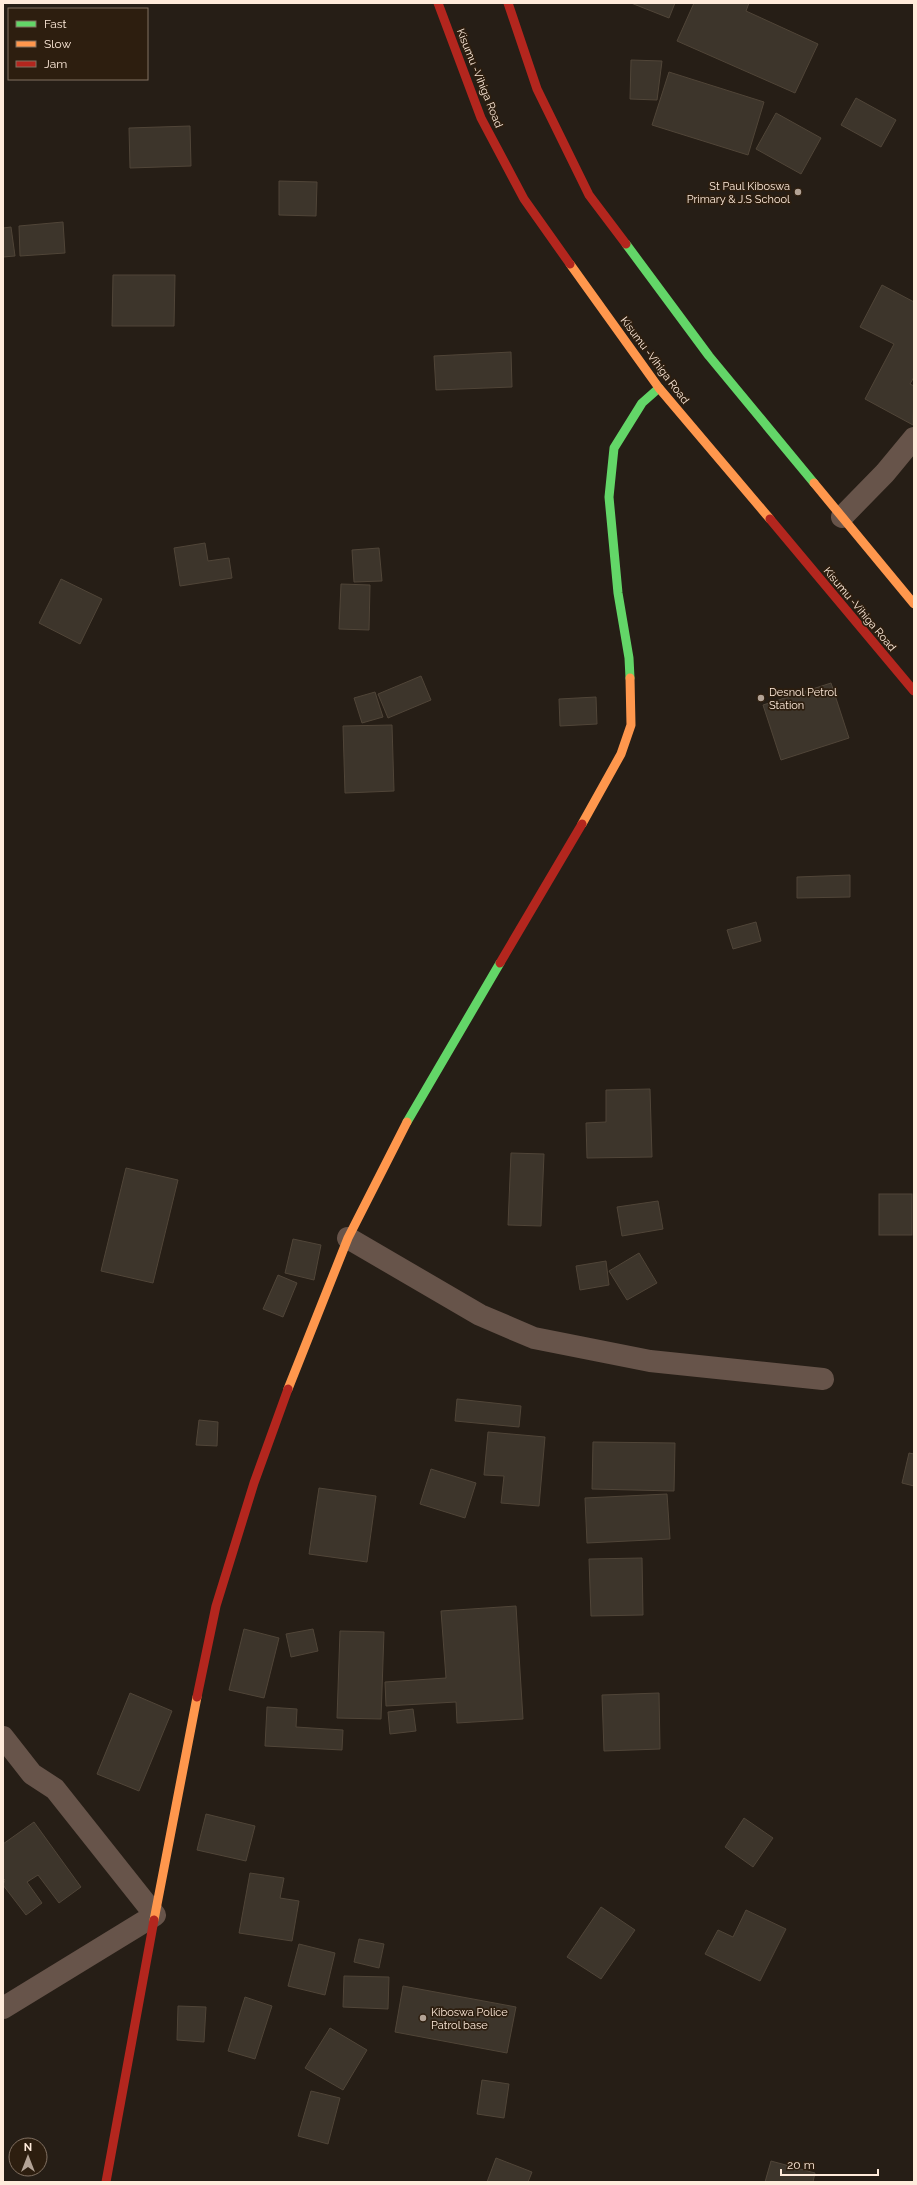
<svg xmlns="http://www.w3.org/2000/svg" width="917" height="2185" viewBox="0 0 917 2185" font-family="Raleway,sans-serif">
	<rect width="100%" height="100%" fill="#261e16"/>
	<g fill="#3d352b" stroke="#504538">
		<path d="M 631,3 L 675,3 L 669,18 Z"/>
		<path d="M 694,3 L 749,3 L 746,11 L 818,44 L 795,93 L 677,41 Z"/>
		<path d="M 631,60 L 662,61 L 657,100 L 630,99 Z"/>
		<path d="M 669,72 L 764,102 L 748,155 L 652,125 Z"/>
		<path d="M 856,98 L 896,120 L 881,147 L 841,125 Z"/>
		<path d="M 776,113 L 821,138 L 801,174 L 756,149 Z"/>
		<path d="M 190,126 L 191,166 L 130,168 L 129,128 Z"/>
		<path d="M 279,181 L 317,182 L 316,216 L 279,215 Z"/>
		<path d="M 63,222 L 65,253 L 20,256 L 19,226 Z"/>
		<path d="M 11,227 L 15,256 L 3,257 L 3,228 Z"/>
		<path d="M 113,275 L 175,275 L 174,326 L 112,326 Z"/>
		<path d="M 882,285 L 914,302 L 914,377 L 910,384 L 914,386 L 913,425 L 865,399 L 894,344 L 860,327 Z"/>
		<path d="M 511,352 L 512,387 L 436,390 L 434,356 Z"/>
		<path d="M 205,543 L 208,561 L 229,558 L 232,578 L 180,586 L 174,548 Z"/>
		<path d="M 379,548 L 382,581 L 354,582 L 352,550 Z"/>
		<path d="M 61,579 L 102,599 L 80,644 L 39,623 Z"/>
		<path d="M 341,584 L 370,585 L 369,630 L 339,629 Z"/>
		<path d="M 421,676 L 431,700 L 388,718 L 378,694 Z"/>
		<path d="M 831,683 L 849,738 L 781,760 L 763,705 Z"/>
		<path d="M 375,692 L 383,717 L 362,723 L 354,698 Z"/>
		<path d="M 596,697 L 597,724 L 560,726 L 559,699 Z"/>
		<path d="M 392,725 L 394,791 L 345,793 L 343,726 Z"/>
		<path d="M 850,875 L 850,897 L 797,898 L 797,877 Z"/>
		<path d="M 756,922 L 761,941 L 733,949 L 727,930 Z"/>
		<path d="M 650,1089 L 652,1157 L 587,1158 L 586,1123 L 606,1122 L 606,1090 Z"/>
		<path d="M 511,1153 L 544,1154 L 541,1226 L 508,1225 Z"/>
		<path d="M 126,1168 L 178,1180 L 153,1283 L 101,1271 Z"/>
		<rect x="879" y="1194" width="33" height="41"/>
		<path d="M 658,1201 L 663,1229 L 622,1236 L 617,1207 Z"/>
		<path d="M 293,1239 L 321,1245 L 314,1280 L 285,1273 Z"/>
		<path d="M 639,1253 L 657,1283 L 627,1300 L 609,1271 Z"/>
		<path d="M 606,1261 L 609,1285 L 580,1290 L 576,1266 Z"/>
		<path d="M 278,1275 L 297,1283 L 283,1317 L 263,1309 Z"/>
		<path d="M 457,1399 L 521,1406 L 519,1427 L 455,1421 Z"/>
		<path d="M 199,1420 L 218,1422 L 217,1446 L 196,1445 Z"/>
		<path d="M 488,1432 L 545,1437 L 539,1506 L 501,1503 L 504,1476 L 484,1475 Z"/>
		<path d="M 593,1442 L 675,1443 L 674,1491 L 592,1489 Z"/>
		<path d="M 909,1453 L 914,1454 L 914,1486 L 902,1483 Z"/>
		<path d="M 431,1469 L 476,1483 L 465,1518 L 420,1504 Z"/>
		<path d="M 319,1488 L 376,1496 L 367,1562 L 309,1554 Z"/>
		<path d="M 667,1494 L 670,1539 L 587,1543 L 585,1498 Z"/>
		<path d="M 642,1558 L 643,1615 L 591,1616 L 589,1559 Z"/>
		<path d="M 516,1606 L 523,1719 L 457,1723 L 456,1702 L 386,1706 L 385,1682 L 446,1678 L 441,1611 Z"/>
		<path d="M 244,1629 L 279,1638 L 264,1698 L 229,1690 Z"/>
		<path d="M 313,1629 L 318,1651 L 291,1657 L 286,1634 Z"/>
		<path d="M 340,1631 L 384,1632 L 381,1719 L 337,1718 Z"/>
		<path d="M 130,1693 L 172,1711 L 139,1791 L 97,1774 Z"/>
		<path d="M 659,1693 L 660,1749 L 604,1751 L 602,1695 Z"/>
		<path d="M 267,1707 L 297,1709 L 296,1727 L 343,1730 L 342,1750 L 265,1746 Z"/>
		<path d="M 413,1709 L 416,1731 L 390,1734 L 388,1712 Z"/>
		<path d="M 206,1814 L 255,1826 L 246,1861 L 197,1850 Z"/>
		<path d="M 744,1818 L 773,1838 L 753,1867 L 725,1847 Z"/>
		<path d="M 34,1822 L 81,1887 L 59,1903 L 38,1875 L 27,1882 L 42,1903 L 26,1915 L 3,1885 L 5,1880 L 3,1878 L 3,1844 Z"/>
		<path d="M 250,1873 L 284,1878 L 280,1898 L 299,1901 L 292,1941 L 239,1933 Z"/>
		<path d="M 601,1907 L 635,1930 L 601,1979 L 567,1957 Z"/>
		<path d="M 746,1910 L 786,1929 L 760,1981 L 705,1954 L 718,1930 L 733,1937 Z"/>
		<path d="M 359,1939 L 384,1944 L 379,1968 L 354,1962 Z"/>
		<path d="M 299,1944 L 335,1953 L 325,1995 L 288,1986 Z"/>
		<path d="M 344,1976 L 389,1977 L 388,2009 L 343,2007 Z"/>
		<path d="M 403,1986 L 516,2007 L 507,2053 L 395,2032 Z"/>
		<path d="M 245,1997 L 272,2006 L 255,2059 L 228,2051 Z"/>
		<path d="M 178,2006 L 206,2007 L 204,2042 L 177,2040 Z"/>
		<path d="M 330,2028 L 367,2050 L 343,2090 L 305,2068 Z"/>
		<path d="M 482,2080 L 509,2084 L 504,2118 L 477,2114 Z"/>
		<path d="M 311,2091 L 340,2098 L 328,2144 L 298,2136 Z"/>
		<path d="M 496,2158 L 532,2172 L 528,2182 L 487,2182 Z"/>
		<path d="M 771,2161 L 815,2173 L 813,2182 L 765,2182 Z"/>
	</g>
	<g fill="none" stroke-linecap="round" stroke-linejoin="round">
		<g stroke="#67544a" stroke-width="22">
			<path d="M 842,517 L 885,473 L 914,438"/>
			<path d="M 348,1238 L 480,1315 L 534,1338 L 650,1361 L 823,1379"/>
			<path d="M 3,1737 L 32,1774 L 55,1789 L 155,1915 L 3,2008"/>
		</g>
		<g stroke="#63d668" stroke-width="9">
			<path d="M 626,244 L 709,356 L 814,483"/>
			<path d="M 630,678 L 629,658 L 618,593 L 609,497 L 614,448 L 642,403 L 659,388"/>
			<path d="M 407,1122 L 500,963"/>
		</g>
		<g stroke="#ff974d" stroke-width="9">
			<path d="M 570,264 L 659,388 L 770,519"/>
			<path d="M 814,483 L 914,604"/>
			<path d="M 582,824 L 621,754 L 631,725 L 630,678"/>
			<path d="M 288,1389 L 348,1238 L 407,1122"/>
			<path d="M 154,1920 L 197,1697"/>
		</g>
		<g stroke="#b3261e" stroke-width="9">
			<path d="M 438,3 L 481,118 L 524,199 L 570,264"/>
			<path d="M 508,3 L 537,89 L 589,195 L 626,244"/>
			<path d="M 770,519 L 914,691"/>
			<path d="M 500,963 L 582,824"/>
			<path d="M 197,1697 L 216,1606 L 254,1483 L 288,1389"/>
			<path d="M 106,2182 L 154,1920"/>
		</g>
	</g>
	<g fill="#b3a396" stroke="#2d1e0f" stroke-width="1.5">
		<circle cx="798" cy="192" r="4"/>
		<circle cx="761" cy="698" r="4"/>
		<circle cx="423" cy="2018" r="4"/>
	</g>
	<g text-anchor="middle" stroke-width="3.5" stroke-linejoin="round" paint-order="stroke">
		<g font-size="11" fill="#ffebdb" stroke="#2d1e0f">
			<text transform="translate(480 78) rotate(68)" y="4">Kisumu -Vihiga Road</text>
			<text transform="translate(655 360) rotate(53)" y="4">Kisumu -Vihiga Road</text>
			<text transform="translate(860 609) rotate(50)" y="4">Kisumu -Vihiga Road</text>
		</g>
		<g font-size="11" fill="#ffebdb" stroke="#2d1e0f" text-anchor="start">
			<text x="790" y="190" text-anchor="end">St Paul Kiboswa<tspan x="790" dy="13">Primary &amp; J.S School</tspan></text>
			<text x="769" y="696">Desnol Petrol<tspan x="769" dy="13">Station</tspan></text>
			<text x="431" y="2016">Kiboswa Police<tspan x="431" dy="13">Patrol base</tspan></text>
		</g>
	</g>
	<rect width="917" height="2185" fill="none" stroke="#ffebdb" stroke-width="8"/>
	<rect x="8" y="8" width="140" height="72" fill="#2d1e0f" stroke="#817061"/>
	<rect x="16" y="21" width="20" height="6" fill="#63d668" stroke="#817061"/>
	<text x="44" y="28" font-size="12" fill="#ffebdb">Fast</text>
	<rect x="16" y="41" width="20" height="6" fill="#ff974d" stroke="#817061"/>
	<text x="44" y="48" font-size="12" fill="#ffebdb">Slow</text>
	<rect x="16" y="61" width="20" height="6" fill="#b3261e" stroke="#817061"/>
	<text x="44" y="68" font-size="12" fill="#ffebdb">Jam</text>
	<g transform="translate(28 2157)"><circle r="19" fill="#2d1e0f" stroke="#817061"/>
	<path d="M0-3L7 15L0 10L-7 15Z" fill="#b3a396"/>
	<text y="-6" font-size="11" font-weight="bold" text-anchor="middle" fill="#ffebdb">N</text>
	</g>
	<path d="M781 2169v6h97v-6" fill="none" stroke="#ffebdb" stroke-width="2"/>
	<text x="787" y="2169" font-size="12" fill="#ffebdb" stroke="#2d1e0f" stroke-width="3" paint-order="stroke">20 m</text>
</svg>
